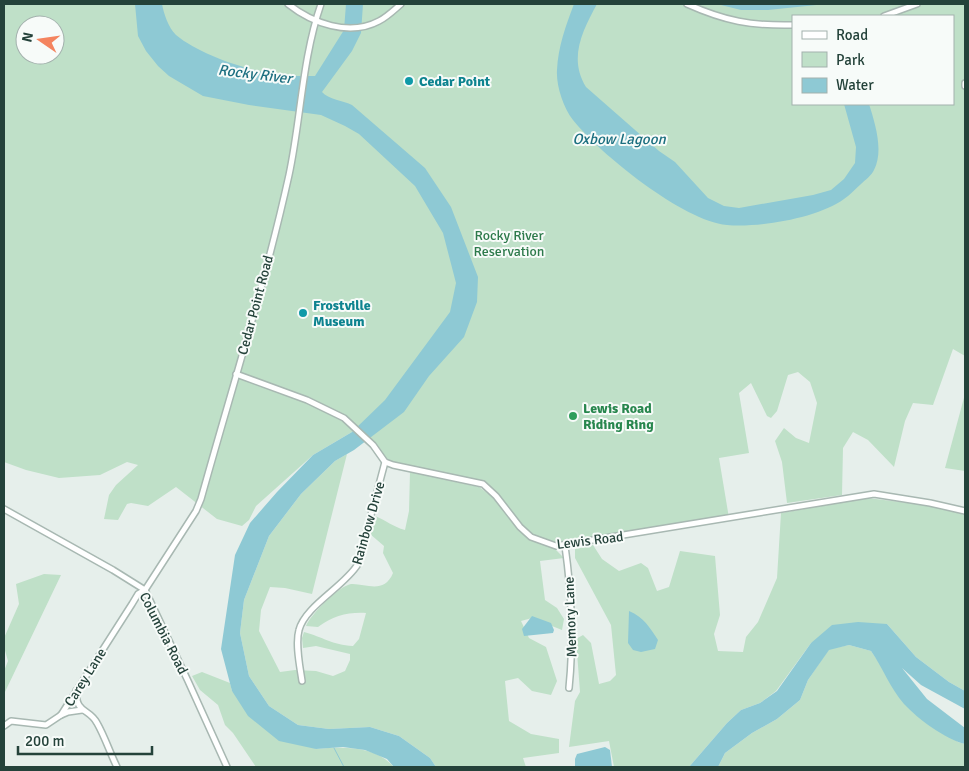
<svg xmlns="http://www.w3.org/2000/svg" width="969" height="771" viewBox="0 0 969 771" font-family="Signika,sans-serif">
	<rect width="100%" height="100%" fill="#e6efeb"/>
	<g fill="#bfe0c8" fill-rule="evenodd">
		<path d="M 4,4 L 965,4 L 965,356 L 953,349 L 933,405 L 913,403 L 905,421 L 894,467 L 868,440 L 853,432 L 843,448 L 842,495 L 787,503 L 782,462 L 775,441 L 784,428 L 796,438 L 809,443 L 817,403 L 810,382 L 798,372 L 788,375 L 777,411 L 771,418 L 767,416 L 751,383 L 739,393 L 749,453 L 719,458 L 729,518 L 558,547 L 526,534 L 485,483 L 395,466 L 357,429 L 313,455 L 256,506 L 249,520 L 242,526 L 217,519 L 176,487 L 148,506 L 131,503 L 127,504 L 118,520 L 104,519 L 109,495 L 116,485 L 138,465 L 127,462 L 100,475 L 59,478 L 26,470 L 4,462 ZM 793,16 L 953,16 L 953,104 L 793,104 ZM 25,25 L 55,25 L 55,55 L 25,55 Z"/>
		<path d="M 965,394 L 965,471 L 945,468 Z"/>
		<path d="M 347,454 L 312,594 L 285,588 L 270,587 L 261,610 L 259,631 L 280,672 L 295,670 L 316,671 L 333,676 L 345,671 L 350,660 L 350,654 L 316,646 L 303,648 L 302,638 L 304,632 C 323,637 332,645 353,646 L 359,639 L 366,613 C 348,612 333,616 318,627 L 306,626 C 311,614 339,586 351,584 C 365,583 384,595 393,573 L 383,553 L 384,546 L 370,534 L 375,516 C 386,520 393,527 405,530 L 409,511 L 410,472 L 479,487 L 494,498 L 525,535 L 556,550 L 564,558 L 540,561 L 545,600 L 557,608 L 564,619 L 562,630 L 532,618 L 521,621 L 529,638 L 546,647 L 557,681 L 551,695 L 532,691 L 518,678 L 505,681 L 509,721 L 531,734 L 559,739 L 559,753 L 523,758 L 526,767 L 436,767 L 430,758 L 399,736 L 370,727 L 329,729 L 298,725 L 269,706 L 249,676 L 240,633 L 244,600 L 269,536 L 301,494 L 335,461 Z"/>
		<path d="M 868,498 L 932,506 L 965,515 L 965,691 L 949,682 L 916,657 L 887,624 L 811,643 L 776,691 L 760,703 L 741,710 L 727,723 L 689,767 L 614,767 L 609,741 L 569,747 L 575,701 L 580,692 L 576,639 L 583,635 L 591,643 L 599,684 L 610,681 L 616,675 L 611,625 L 575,558 L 575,549 L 593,545 L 602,559 L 619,571 L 641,563 L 648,568 L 657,591 L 669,587 L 680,551 L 715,556 L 720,615 L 714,634 L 718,651 L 743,652 L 746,637 L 758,622 L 777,578 L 781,513 Z"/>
		<path d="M 44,574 L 61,575 L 4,694 L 4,671 L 8,661 L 4,647 L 4,638 L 19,604 L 16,584 Z"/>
		<path d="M 849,645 L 871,651 L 880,664 L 958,742 L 965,744 L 965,767 L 718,767 L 725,753 L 752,733 L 777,719 L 800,700 L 808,680 L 829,649 Z"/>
		<path d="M 202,672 L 230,683 L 232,691 L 316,749 C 344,747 374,745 394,767 L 256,767 L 233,733 L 225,725 L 218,705 L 200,690 L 192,676 Z"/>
	</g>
	<g fill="#8ec9d4">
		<path d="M 135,4 L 162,4 C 164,14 168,27 176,35 C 200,55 249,71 280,75 C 292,76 303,76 315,76 L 344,30 L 346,4 L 363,4 L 361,33 L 352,51 L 322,92 C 328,99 344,101 352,105 L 425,168 L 451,207 L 478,277 L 477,302 L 464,337 L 429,376 L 404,412 L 354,450 L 335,461 L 301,494 L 269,536 L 244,600 L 240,633 L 249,676 L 269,706 L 298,725 L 329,729 L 370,727 L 399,736 L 430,758 L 436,767 L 394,767 L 387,759 L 365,750 L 343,747 L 316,749 L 279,741 L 248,716 L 232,691 L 221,649 L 235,555 L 250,523 L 277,492 L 313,455 L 352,432 L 385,400 L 450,312 L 456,283 L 443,233 L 415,186 L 359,134 L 345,126 L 321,115 L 249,105 L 203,96 L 169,76 L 158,66 L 146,51 L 138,36 Z"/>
		<path d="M 574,4 L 597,4 C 583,30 568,58 586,87 L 659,151 L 675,162 L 708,198 L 724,206 L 739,208 L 813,195 L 831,190 L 844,179 L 855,163 L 856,147 L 844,104 L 869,104 C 875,123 884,151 874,170 C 872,175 865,180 861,184 C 855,189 850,195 844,199 C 818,218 759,228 727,225 C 683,221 600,154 573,120 C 563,107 556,85 557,70 C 558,47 566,25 574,4 Z"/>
		<path d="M 717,4 L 874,4 L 826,4 L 768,10 L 741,10 Z"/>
		<path d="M 629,611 C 644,617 650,628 658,640 L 655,649 L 641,652 L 633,650 L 628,643 Z"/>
		<path d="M 532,616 L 551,623 L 554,630 L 553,633 L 524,636 L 522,629 Z"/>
		<path d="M 858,622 L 887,624 L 916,657 L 949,682 L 965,691 L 965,709 L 921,685 L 902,668 L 927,699 L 965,728 L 965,744 C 945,739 918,719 904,704 C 890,688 883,668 871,651 L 849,645 L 829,650 L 808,680 L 800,700 L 777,719 L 752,733 L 725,753 L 718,767 L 689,767 L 727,723 L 741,710 L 760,703 L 777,691 L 811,643 L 832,625 Z"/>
		<path d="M 605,747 L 610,750 L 612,767 L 575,767 L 575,759 L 577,754 Z"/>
	</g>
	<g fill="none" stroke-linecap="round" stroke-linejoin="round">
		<path stroke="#8ec9d4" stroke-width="1" d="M 334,748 L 344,767"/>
		<defs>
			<g id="minor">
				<path d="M 288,4 C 312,23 349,37 379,21 C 387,17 394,10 401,4"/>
				<path d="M 687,4 C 725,21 751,26 793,25"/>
				<path d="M 884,16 L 917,4"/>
				<path d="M 965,83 L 965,86"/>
				<path d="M 236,374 L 307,400 L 344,418 L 373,445 L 385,462 L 393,465 L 483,484 L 496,496 L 520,527 L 531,537 L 556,546 L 874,494 L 930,503 L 965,511"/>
				<path d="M 4,509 L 113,570 L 145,590 L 188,681 L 227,767"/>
				<path d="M 565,546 C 572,595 574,639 569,688"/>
				<path d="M 302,681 C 300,667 295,644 299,630 C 305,606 345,586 358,564 L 385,462"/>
				<path d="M 76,691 C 76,714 89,708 97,723 C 105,737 110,753 117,767"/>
				<path d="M 61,715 L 68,712 L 82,710"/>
				<path d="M 4,726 L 11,721 L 46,725 L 61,715 L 132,604 L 138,594 L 145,590 L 196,511 L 201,499 C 231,391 265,284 289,175 C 301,119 302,59 321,4"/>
			</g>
		</defs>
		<use href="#minor" stroke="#a8b8b2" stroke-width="8"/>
		<use href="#minor" stroke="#fff" stroke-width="5"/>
	</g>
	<g fill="#0f9aa8" stroke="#f7fbf9" stroke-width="2">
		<circle cx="409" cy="81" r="5"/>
		<circle cx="303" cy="313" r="5"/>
	</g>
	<circle fill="#2e9e5b" stroke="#f7fbf9" stroke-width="2" cx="573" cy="416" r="5"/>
	<g text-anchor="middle" stroke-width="4" stroke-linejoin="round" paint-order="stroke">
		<g font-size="14" font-weight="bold" fill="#0d838f" stroke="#f7fbf9" text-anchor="start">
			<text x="419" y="86">Cedar Point</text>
			<text x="313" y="310">Frostville<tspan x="313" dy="16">Museum</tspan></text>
		</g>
		<g font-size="14" fill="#2d7a4b" stroke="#f7fbf9">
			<text x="509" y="240">Rocky River<tspan x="509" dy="16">Reservation</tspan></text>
		</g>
		<g font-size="14" fill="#24423a" stroke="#f7fbf9">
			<text transform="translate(255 305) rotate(-75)" y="5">Cedar Point Road</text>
			<text transform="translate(368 523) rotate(-74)" y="5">Rainbow Drive</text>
			<text transform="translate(590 540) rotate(-7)" y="5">Lewis Road</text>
			<text transform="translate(570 617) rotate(-92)" y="5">Memory Lane</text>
			<text transform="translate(164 633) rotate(63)" y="5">Columbia Road</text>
			<text transform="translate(85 677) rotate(-58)" y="5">Carey Lane</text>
		</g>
		<g font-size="14" font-weight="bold" fill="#27864d" stroke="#f7fbf9" text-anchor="start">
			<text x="583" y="413">Lewis Road<tspan x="583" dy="16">Riding Ring</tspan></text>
		</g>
		<g font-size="15" font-style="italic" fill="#1c6f80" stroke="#f7fbf9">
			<text transform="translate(255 74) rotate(7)" y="5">Rocky River</text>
			<text x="619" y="144">Oxbow Lagoon</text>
		</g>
	</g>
	<rect width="969" height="771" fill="none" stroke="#24423a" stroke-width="10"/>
	<rect x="792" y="15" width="162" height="90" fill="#f7fbf9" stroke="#a3b1ad"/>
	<rect x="802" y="31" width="25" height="8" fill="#ffffff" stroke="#a3b1ad"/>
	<text x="836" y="40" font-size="15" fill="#24423a">Road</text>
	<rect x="802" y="52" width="25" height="15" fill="#bfe0c8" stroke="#a3b1ad"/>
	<text x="836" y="65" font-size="15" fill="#24423a">Park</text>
	<rect x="802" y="78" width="25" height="15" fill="#8ec9d4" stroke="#a3b1ad"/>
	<text x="836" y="90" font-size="15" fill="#24423a">Water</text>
	<g transform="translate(40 40) rotate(283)"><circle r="24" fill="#f7fbf9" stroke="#a3b1ad"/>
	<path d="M0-4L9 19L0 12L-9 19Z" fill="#f4845f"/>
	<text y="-8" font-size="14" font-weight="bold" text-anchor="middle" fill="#24423a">N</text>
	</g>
	<path d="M18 746v8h134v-8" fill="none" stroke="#24423a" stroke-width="2.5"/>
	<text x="25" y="746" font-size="15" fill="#24423a" stroke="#f7fbf9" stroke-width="4" paint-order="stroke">200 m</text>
</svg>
